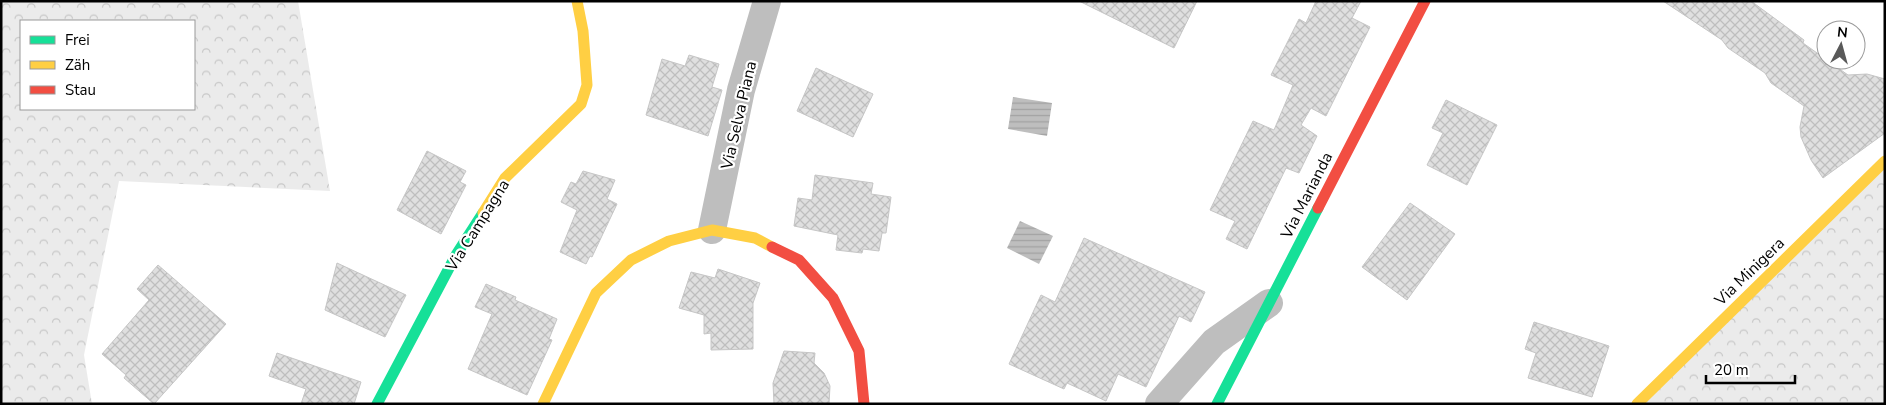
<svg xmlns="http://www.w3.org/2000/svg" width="1886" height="405" viewBox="0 0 1886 405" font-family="'Nunito Sans',sans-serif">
	<defs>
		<pattern id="forest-crowns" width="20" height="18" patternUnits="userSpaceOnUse" patternTransform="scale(1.25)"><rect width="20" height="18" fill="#ebebeb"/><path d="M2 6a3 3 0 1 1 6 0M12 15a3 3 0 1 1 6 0" fill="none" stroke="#c8c8c8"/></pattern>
		<pattern id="water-rules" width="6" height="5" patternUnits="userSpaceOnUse" patternTransform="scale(1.25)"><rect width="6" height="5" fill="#bebebe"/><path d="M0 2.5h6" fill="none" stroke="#a2a2a2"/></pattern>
		<pattern id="building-cross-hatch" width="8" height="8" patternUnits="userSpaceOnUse" patternTransform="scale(1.25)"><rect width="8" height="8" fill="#dfdfdf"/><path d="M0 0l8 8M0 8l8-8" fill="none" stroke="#bebebe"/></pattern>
	</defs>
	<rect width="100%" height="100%" fill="#fff"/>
	<g fill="url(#forest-crowns)" fill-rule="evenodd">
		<path d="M 1,1 L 298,1 L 330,191 L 119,181 L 84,355 L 92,404 L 1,404 ZM 21,21 L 194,21 L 194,109 L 21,109 Z"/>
		<path d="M 1885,161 L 1885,404 L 1637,404 Z"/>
	</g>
	<g fill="url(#water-rules)">
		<path d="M 1013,97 L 1052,103 L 1047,136 L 1008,129 Z"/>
		<path d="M 1020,221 L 1053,236 L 1039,264 L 1007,248 Z"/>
	</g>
	<g fill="url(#building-cross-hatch)" stroke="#c6c6c6">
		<path d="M 1079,1 L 1197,1 L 1174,48 Z"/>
		<path d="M 1316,1 L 1361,1 L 1352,18 L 1370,27 L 1326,116 L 1311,108 L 1301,125 L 1317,136 L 1299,173 L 1286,168 L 1247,249 L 1226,239 L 1235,221 L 1210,210 L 1253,121 L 1274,130 L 1293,85 L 1271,75 L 1299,19 L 1306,23 Z"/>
		<path d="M 1663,1 L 1751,1 L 1804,40 L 1803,43 L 1848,75 L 1867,74 L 1885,79 L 1885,133 L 1823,178 L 1811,160 L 1801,137 L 1800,127 L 1804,106 L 1771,83 L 1765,73 L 1728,48 L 1722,40 Z"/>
		<path d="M 689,55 L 719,64 L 712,87 L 722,90 L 708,136 L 646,115 L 662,59 L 685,66 Z"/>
		<path d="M 816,68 L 873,94 L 853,137 L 797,111 Z"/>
		<path d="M 1446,100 L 1497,125 L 1467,185 L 1427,165 L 1443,133 L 1432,128 Z"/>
		<path d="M 427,151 L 466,171 L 460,182 L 466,185 L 441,234 L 397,210 Z"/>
		<path d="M 583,171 L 615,180 L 607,199 L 617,204 L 592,257 L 590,256 L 586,264 L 560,252 L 577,210 L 561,202 L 571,182 L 576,184 Z"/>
		<path d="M 815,175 L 873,183 L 871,194 L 891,197 L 886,233 L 882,233 L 879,251 L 863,249 L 862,253 L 836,250 L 838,235 L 794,226 L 798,198 L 812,200 Z"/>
		<path d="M 1410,203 L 1455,234 L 1407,300 L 1362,267 Z"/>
		<path d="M 1084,238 L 1205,292 L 1191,322 L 1179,316 L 1146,387 L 1118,374 L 1106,401 L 1067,383 L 1064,389 L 1009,364 L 1041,295 L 1055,302 Z"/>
		<path d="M 337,263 L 406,295 L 385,337 L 325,310 Z"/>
		<path d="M 158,265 L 226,324 L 154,404 L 124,378 L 126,375 L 102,354 L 149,300 L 137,289 Z"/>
		<path d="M 718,269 L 760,283 L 753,303 L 753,349 L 711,350 L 711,333 L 704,334 L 704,315 L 679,308 L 691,272 L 715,278 Z"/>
		<path d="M 486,284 L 516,297 L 515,300 L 557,319 L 549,339 L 552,340 L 527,395 L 468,369 L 492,314 L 475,307 Z"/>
		<path d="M 1534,322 L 1609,346 L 1592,397 L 1528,378 L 1536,353 L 1525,349 Z"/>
		<path d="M 784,351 L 815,353 L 814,363 L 824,373 L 830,386 L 829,404 L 774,404 L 773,383 Z"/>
		<path d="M 277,353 L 361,382 L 354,404 L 301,404 L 306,389 L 269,376 Z"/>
	</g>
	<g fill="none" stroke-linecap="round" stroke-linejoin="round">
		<g stroke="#bebebe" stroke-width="28">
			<path d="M 712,230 L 741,90 L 767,1"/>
			<path d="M 1159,404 L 1214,342 L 1269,303"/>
		</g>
		<g stroke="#16e098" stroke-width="11">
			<path d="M 377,404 L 456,255 L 483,213"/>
			<path d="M 1217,404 L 1318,208"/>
		</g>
		<g stroke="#ffcf43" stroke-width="11">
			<path d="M 483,213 L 505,178 L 581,104 L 587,85 L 583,31 L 577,1"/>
			<path d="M 543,404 L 596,293 L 631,260 L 669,241 L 712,230 L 755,238 L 772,247"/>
			<path d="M 1637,404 L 1885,161"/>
		</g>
		<g stroke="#f24e42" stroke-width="11">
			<path d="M 1318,208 L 1425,1"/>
			<path d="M 772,247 L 799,260 L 833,298 L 859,351 L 864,404"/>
		</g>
	</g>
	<g text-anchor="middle" stroke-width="4.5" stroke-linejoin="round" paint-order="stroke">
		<g font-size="16" fill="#000" stroke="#fff">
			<text transform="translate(738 115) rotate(-77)" y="6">Via Selva Piana</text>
			<text transform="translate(1306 195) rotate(-63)" y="6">Via Marianda</text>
			<text transform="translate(477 225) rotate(-58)" y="6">Via Campagna</text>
			<text transform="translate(1749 271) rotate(-44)" y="6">Via Minigera</text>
		</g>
	</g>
	<rect width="1886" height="405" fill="none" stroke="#000000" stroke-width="5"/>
	<rect x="20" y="20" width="175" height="90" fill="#ffffff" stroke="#999999"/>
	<rect x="30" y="36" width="25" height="8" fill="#16e098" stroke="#999999"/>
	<text x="65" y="45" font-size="15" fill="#000000">Frei</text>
	<rect x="30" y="61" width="25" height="8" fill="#ffcf43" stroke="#999999"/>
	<text x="65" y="70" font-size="15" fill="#000000">Zäh</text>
	<rect x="30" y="86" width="25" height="8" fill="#f24e42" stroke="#999999"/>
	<text x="65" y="95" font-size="15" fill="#000000">Stau</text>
	<g transform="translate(1841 45) rotate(6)"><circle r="24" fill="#ffffff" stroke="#999999"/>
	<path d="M0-4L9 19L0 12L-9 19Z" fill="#595959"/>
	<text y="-8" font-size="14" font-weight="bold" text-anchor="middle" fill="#000000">N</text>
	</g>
	<path d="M1706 375v8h89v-8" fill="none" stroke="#000000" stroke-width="2.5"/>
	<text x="1714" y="375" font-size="15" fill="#000000" stroke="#ffffff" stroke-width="4" paint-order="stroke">20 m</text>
</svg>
